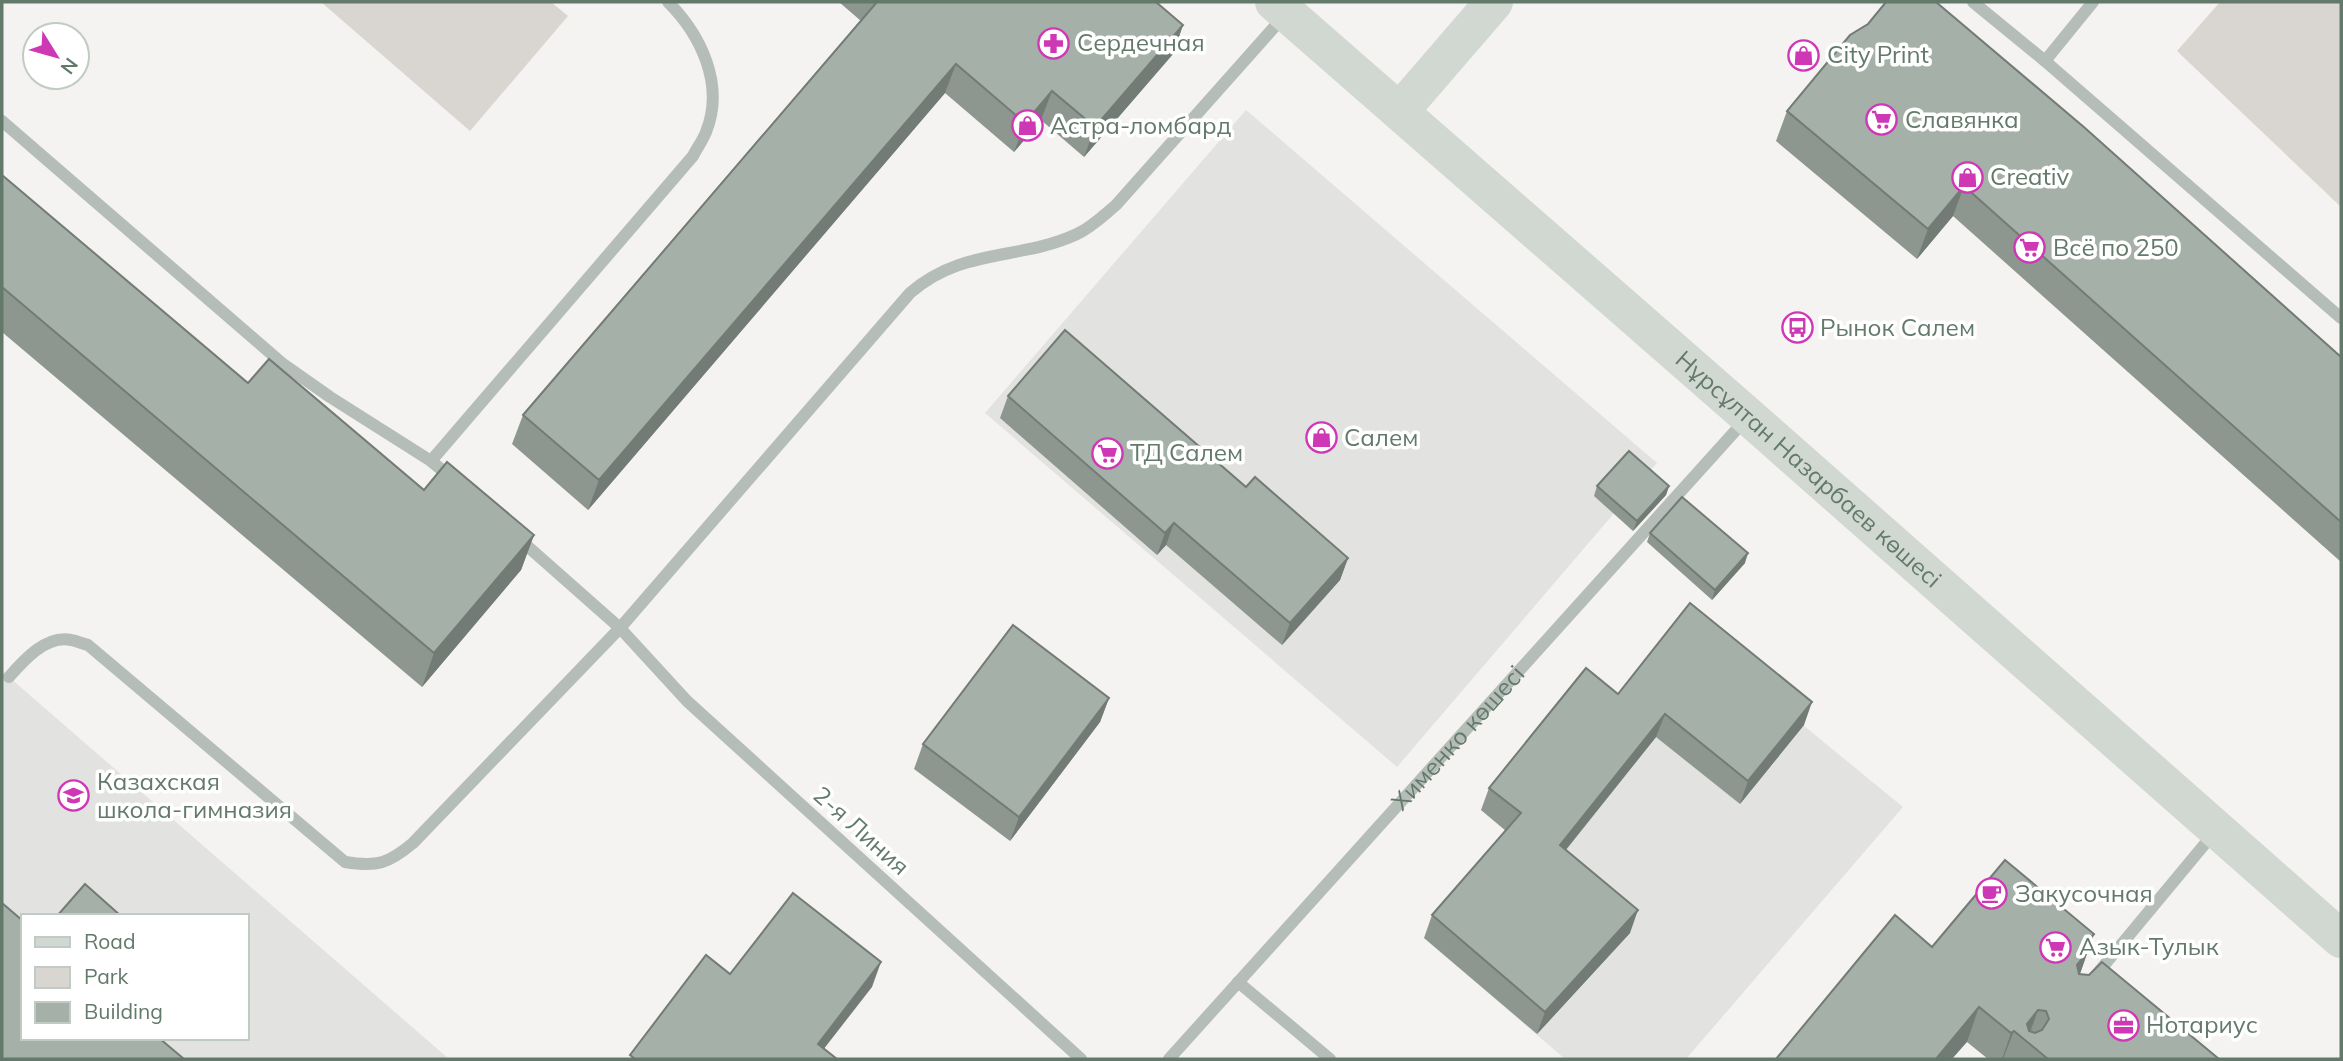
<svg xmlns="http://www.w3.org/2000/svg" width="2343" height="1061" viewBox="0 0 2343 1061" font-family="Mulish,sans-serif">
	<rect width="100%" height="100%" fill="#f5f2f2"/>
	<g fill="#e2e2e1" fill-rule="evenodd">
		<path d="M 1246,110 L 1657,463 L 1397,767 L 985,413 Z"/>
		<path d="M 1682,626 L 1903,807 L 1686,1059 L 1565,1059 L 1424,938 L 1512,836 L 1481,810 L 1577,691 L 1618,706 Z"/>
		<path d="M 2,671 L 449,1059 L 2,1059 ZM 23,916 L 247,916 L 247,1038 L 23,1038 Z"/>
	</g>
	<g fill="#d9d6d1">
		<path d="M 321,2 L 551,2 L 568,16 L 470,131 Z"/>
		<path d="M 2220,2 L 2341,2 L 2341,207 L 2177,51 Z"/>
	</g>
	<g fill="none" stroke-linecap="round" stroke-linejoin="round">
		<g stroke="#b5bdb8" stroke-width="12">
			<path d="M 1973,2 L 2045,61 L 2341,318"/>
			<path d="M 2045,61 L 2093,2"/>
			<path d="M 2,121 L 283,364 L 330,397 L 431,461"/>
			<path d="M 454,480 L 431,461 L 693,156 C 697,148 703,140 706,132 C 725,85 701,35 668,2"/>
			<path d="M 517,537 L 620,628 L 687,701 L 1081,1059"/>
			<path d="M 9,677 C 24,660 46,635 71,640 C 77,641 83,644 88,645 L 345,862 C 377,867 388,864 413,843 L 620,628 L 910,293 C 963,247 1019,261 1077,234 C 1092,227 1104,215 1116,205 L 1285,15"/>
			<path d="M 2096,975 L 2214,833"/>
			<path d="M 1238,982 L 1330,1059"/>
			<path id="s1" d="M 1169,1059 L 1746,419"/>
		</g>
		<g stroke="#d1d8d2" stroke-width="38">
			<path id="s2" d="M 1274,2 L 1749,417 L 2341,939"/>
			<path d="M 1400,111 L 1494,2"/>
		</g>
	</g>
	<g fill="#8d9790">
		<path d="M 839,2 L 1156,2 L 1183,25 L 1173,54 L 1084,157 L 1041,120 L 1014,152 L 945,93 L 588,510 L 512,444 L 523,415 L 861,21 Z"/>
		<path d="M 1850,35 L 2341,357 L 2341,562 L 1953,216 L 1917,259 L 1776,141 L 1787,111 Z"/>
		<path d="M 2,175 L 248,383 L 424,490 L 534,535 L 521,570 L 422,687 L 2,332 Z"/>
		<path d="M 1008,396 L 1246,487 L 1348,558 L 1340,580 L 1282,645 L 1166,545 L 1157,555 L 1000,418 Z"/>
		<path d="M 1597,486 L 1669,486 L 1666,495 L 1633,531 L 1594,496 Z"/>
		<path d="M 1650,533 L 1745,563 L 1712,600 L 1647,542 Z"/>
		<path d="M 1618,694 L 1804,725 L 1740,804 L 1656,737 L 1566,850 L 1630,933 L 1537,1034 L 1424,938 L 1432,915 L 1506,831 L 1481,810 L 1489,788 Z"/>
		<path d="M 1109,698 L 1100,722 L 1010,841 L 914,769 L 923,744 Z"/>
		<path d="M 1932,947 L 2088,950 L 2080,974 L 2219,1059 L 1988,1059 L 1967,1042 Z"/>
	</g>
	<g fill="#737b76">
		<path d="M 1183,25 L 1173,54 L 1084,157 L 1095,127 Z"/>
		<path d="M 956,64 L 945,93 L 588,510 L 599,480 Z"/>
		<path d="M 1052,91 L 1041,120 L 1014,152 L 1025,123 Z"/>
		<path d="M 1964,186 L 1953,216 L 1917,259 L 1928,229 Z"/>
		<path d="M 1669,486 L 1666,495 L 1633,531 L 1637,521 Z"/>
		<path d="M 1174,523 L 1166,545 L 1157,555 L 1165,533 Z"/>
		<path d="M 534,535 L 521,570 L 422,687 L 434,653 Z"/>
		<path d="M 1748,553 L 1745,563 L 1712,600 L 1715,590 Z"/>
		<path d="M 1348,558 L 1340,580 L 1282,645 L 1290,623 Z"/>
		<path d="M 1109,698 L 1100,722 L 1010,841 L 1019,817 Z"/>
		<path d="M 1812,702 L 1804,725 L 1740,804 L 1748,781 Z"/>
		<path d="M 1665,714 L 1656,737 L 1551,868 L 1560,845 Z"/>
		<path d="M 1638,910 L 1630,933 L 1537,1034 L 1545,1012 Z"/>
		<path d="M 2094,934 L 2076,985 L 2065,1000 L 2083,947 Z"/>
		<path d="M 881,962 L 872,987 L 816,1059 L 818,1044 Z"/>
		<path d="M 1979,1007 L 1967,1042 L 1952,1059 L 1936,1059 Z"/>
		<path d="M 2038,1010 L 2027,1041 L 2027,1024 Z"/>
		<path d="M 2014,1031 L 2003,1059 L 2002,1059 L 2011,1033 Z"/>
	</g>
	<g fill="#a4b0a8" stroke="#737b76" stroke-width="2" fill-rule="evenodd">
		<path d="M 877,2 L 1156,2 L 1183,25 L 1095,127 L 1052,91 L 1025,123 L 956,64 L 599,480 L 523,415 Z"/>
		<path d="M 1886,2 L 1936,2 L 2085,128 L 2341,357 L 2341,522 L 1964,186 L 1928,229 L 1787,111 L 1850,35 L 1868,24 Z"/>
		<path d="M 2,175 L 248,383 L 269,359 L 424,490 L 447,462 L 534,535 L 434,653 L 2,287 Z"/>
		<path d="M 1065,330 L 1246,487 L 1255,477 L 1348,558 L 1290,623 L 1174,523 L 1165,533 L 1008,396 Z"/>
		<path d="M 1629,451 L 1669,486 L 1637,521 L 1597,486 Z"/>
		<path d="M 1682,497 L 1748,553 L 1715,590 L 1650,533 Z"/>
		<path d="M 1690,603 L 1812,702 L 1748,781 L 1665,714 L 1560,845 L 1638,910 L 1545,1012 L 1432,915 L 1521,813 L 1489,788 L 1586,668 L 1618,694 Z"/>
		<path d="M 1013,625 L 1109,698 L 1019,817 L 923,744 Z"/>
		<path d="M 2005,860 L 2094,934 L 2083,947 L 2088,951 L 2077,965 L 2079,974 L 2089,975 L 2102,962 L 2219,1059 L 2048,1059 L 2014,1031 L 2011,1033 L 1979,1007 L 1936,1059 L 1776,1059 L 1895,915 L 1932,947 ZM 2038,1010 L 2046,1011 L 2049,1019 L 2042,1030 L 2035,1033 L 2029,1031 L 2027,1024 Z"/>
		<path d="M 85,884 L 121,916 L 57,916 Z"/>
		<path d="M 793,893 L 881,962 L 818,1044 L 837,1059 L 635,1059 L 630,1055 L 706,955 L 730,974 Z"/>
		<path d="M 2,903 L 23,921 L 23,1038 L 159,1038 L 184,1059 L 2,1059 Z"/>
	</g>
	<defs>
		<symbol id="pharmacy-ring" viewBox="-11 -11 22 22"><circle r="9.5" fill="#fff" stroke="#ce38b4" stroke-width="1.5"/><path d="M-2-6h4v4h4v4h-4v4h-4v-4h-4v-4h4Z" fill="#ce38b4"/></symbol>
		<symbol id="shop-ring" viewBox="-11 -11 22 22"><circle r="9.5" fill="#fff" stroke="#ce38b4" stroke-width="1.5"/><path d="M-5-2.5h2.3a2.7 3.5 0 0 1 5.4 0H5L5.5 6h-11ZM-1.5-2.5h3a1.5 2.3 0 0 0-3 0Z" fill="#ce38b4"/></symbol>
		<symbol id="supermarket-ring" viewBox="-11 -11 22 22"><circle r="9.5" fill="#fff" stroke="#ce38b4" stroke-width="1.5"/><path d="M-6-5.5h2.5l.6 2H6L4.5 2H-2.5L-4.4-4H-6ZM-1.5 3.2a1.3 1.3 0 1 0 .1 0ZM3 3.2a1.3 1.3 0 1 0 .1 0Z" fill="#ce38b4"/></symbol>
		<symbol id="bus-ring" viewBox="-11 -11 22 22"><circle r="9.5" fill="#fff" stroke="#ce38b4" stroke-width="1.5"/><path d="M-5-6H5V4H4V6H2V4H-2V6H-4V4H-5ZM-3.5-4V0h7V-4ZM-3.5 1.2v1.5H-2V1.2ZM2 1.2v1.5H3.5V1.2Z" fill="#ce38b4"/></symbol>
		<symbol id="school-ring" viewBox="-11 -11 22 22"><circle r="9.5" fill="#fff" stroke="#ce38b4" stroke-width="1.5"/><path d="M0-5L7-2L0 1L-7-2ZM-4 1L0 2.5L4 1V4Q0 6-4 4Z" fill="#ce38b4"/></symbol>
		<symbol id="cafe-ring" viewBox="-11 -11 22 22"><circle r="9.5" fill="#fff" stroke="#ce38b4" stroke-width="1.5"/><path d="M-5.5-4.5H6V0H3Q3 3.5 0 3.5H-2.5Q-5.5 3.5-5.5 0ZM3-3.2v2h1.7v-2ZM-6 4.5H4V6H-6Z" fill="#ce38b4"/></symbol>
		<symbol id="office-ring" viewBox="-11 -11 22 22"><circle r="9.5" fill="#fff" stroke="#ce38b4" stroke-width="1.5"/><path d="M-6-3h4V-5.5h4V-3h4V5H-6ZM-1-4.5V-3h2v-1.5ZM-6 0V1H6V0Z" fill="#ce38b4"/></symbol>
	</defs>
	<g fill-rule="evenodd">
		<use href="#pharmacy-ring" x="1036" y="26" width="35" height="35"/>
		<use href="#shop-ring" x="1786" y="38" width="35" height="35"/>
		<use href="#supermarket-ring" x="1864" y="102" width="35" height="35"/>
		<use href="#shop-ring" x="1010" y="108" width="35" height="35"/>
		<use href="#shop-ring" x="1950" y="160" width="35" height="35"/>
		<use href="#supermarket-ring" x="2012" y="230" width="35" height="35"/>
		<use href="#bus-ring" x="1780" y="310" width="35" height="35"/>
		<use href="#shop-ring" x="1304" y="420" width="35" height="35"/>
		<use href="#supermarket-ring" x="1090" y="436" width="35" height="35"/>
		<use href="#school-ring" x="56" y="778" width="35" height="35"/>
		<use href="#cafe-ring" x="1974" y="876" width="35" height="35"/>
		<use href="#supermarket-ring" x="2038" y="930" width="35" height="35"/>
		<use href="#office-ring" x="2106" y="1008" width="35" height="35"/>
	</g>
	<g text-anchor="middle" stroke-width="7" stroke-linejoin="round" paint-order="stroke">
		<g font-size="24" fill="#637a6b" stroke="#fff" text-anchor="start">
			<text x="1077" y="51">Сердечная</text>
			<text x="1827" y="63">City Print</text>
			<text x="1905" y="128">Славянка</text>
			<text x="1050" y="134">Астра-ломбард</text>
			<text x="1990" y="185">Creativ</text>
			<text x="2053" y="256">Всё по 250</text>
			<text x="1820" y="336">Рынок Салем</text>
			<text x="1344" y="446">Салем</text>
			<text x="1130" y="461">ТД Салем</text>
			<text x="97" y="790">Казахская<tspan x="97" dy="28">школа-гимназия</tspan></text>
			<text x="2015" y="902">Закусочная</text>
			<text x="2079" y="955">Азык-Тулык</text>
			<text x="2146" y="1033">Нотариус</text>
		</g>
		<g font-size="24" fill="#637a6b" stroke="#fff">
			<text dy="8" stroke="none"><textPath href="#s2" startOffset="710">Нұрсұлтан Назарбаев көшесі</textPath></text>
			<text dy="8" stroke="none"><textPath href="#s1" startOffset="432">Хименко көшесі</textPath></text>
			<text transform="translate(861 831) rotate(42)" y="8">2-я Линия</text>
		</g>
	</g>
	<rect width="2343" height="1061" fill="none" stroke="#637a6b" stroke-width="7"/>
	<rect x="21" y="914" width="228" height="126" fill="#ffffff" stroke="#c1cac4" stroke-width="2"/>
	<rect x="35" y="937" width="35" height="10" fill="#d1d8d2" stroke="#c1cac4" stroke-width="2"/>
	<text x="84" y="949" font-size="21" fill="#637a6b">Road</text>
	<rect x="35" y="967" width="35" height="21" fill="#d9d6d1" stroke="#c1cac4" stroke-width="2"/>
	<text x="84" y="984" font-size="21" fill="#637a6b">Park</text>
	<rect x="35" y="1002" width="35" height="21" fill="#a4b0a8" stroke="#c1cac4" stroke-width="2"/>
	<text x="84" y="1019" font-size="21" fill="#637a6b">Building</text>
	<g transform="translate(56 56) rotate(127)"><circle r="33" fill="#ffffff" stroke="#c1cac4" stroke-width="2"/>
	<path d="M0-5L12 26L0 18L-12 26Z" fill="#ce38b4"/>
	<text y="-10" font-size="19" font-weight="bold" text-anchor="middle" fill="#637a6b">N</text>
	</g>
</svg>
